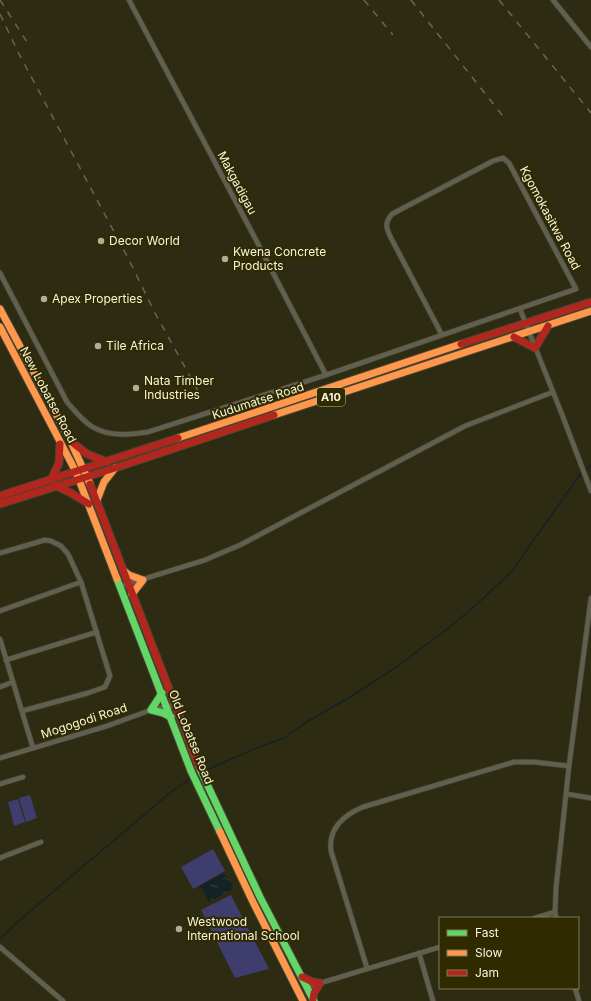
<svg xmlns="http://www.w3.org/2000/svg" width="591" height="1001" viewBox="0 0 591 1001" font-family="Inter,sans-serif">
	<defs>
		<pattern id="water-ripples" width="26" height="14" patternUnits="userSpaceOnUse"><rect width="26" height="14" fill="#132225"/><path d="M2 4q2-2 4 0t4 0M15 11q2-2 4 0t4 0" fill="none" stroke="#364344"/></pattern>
	</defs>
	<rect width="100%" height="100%" fill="#2d2b12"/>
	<g fill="#3f3d6e">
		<path d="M 30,795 L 37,818 L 26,822 L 19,798 Z"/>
		<path d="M 18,799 L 25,822 L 14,826 L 8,802 Z"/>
		<path d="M 213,849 L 225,871 L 193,889 L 181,867 Z"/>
		<path d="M 231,895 L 269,969 L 235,978 L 201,910 Z"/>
	</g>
	<path fill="url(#water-ripples)" d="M 224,873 L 226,878 L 228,877 L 233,885 L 231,887 L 233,889 L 209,902 L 200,886 Z"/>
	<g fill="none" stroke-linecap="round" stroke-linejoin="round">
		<g stroke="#132225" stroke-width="1.5">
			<path d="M 586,469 L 591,466"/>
			<path d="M 209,769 L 256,748 L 284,738 L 305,723 L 350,697 L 395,668 L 450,627 L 477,604 L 512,571 L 581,473"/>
			<path d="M 0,939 L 22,918 L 171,792 L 190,779"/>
		</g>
		<defs>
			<g id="street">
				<path d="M 129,0 L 255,238 L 326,375"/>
				<path d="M 553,0 L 591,47"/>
				<path d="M 0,273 L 67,402 C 74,410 82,420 91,426 C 108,437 129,435 148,432 L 326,375 L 576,289 L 509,163 L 503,158 L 493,161 L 392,214 C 384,224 386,227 391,238 L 442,335"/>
				<path d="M 520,309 L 563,417 L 591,491"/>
				<path d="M 0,553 L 45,540 L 51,541 L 61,546 L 68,554 L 81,582 L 110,676 L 105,687 L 88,693 L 22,711"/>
				<path d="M 121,586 L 205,560 L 240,545 L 465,426 L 553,392"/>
				<path d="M 0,611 L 81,582"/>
				<path d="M 0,639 L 33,748"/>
				<path d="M 6,660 L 97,632"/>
				<path d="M 0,687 L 13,682"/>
				<path d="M 0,758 L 107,726 L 151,710 L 174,705"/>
				<path d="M 0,784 L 23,777"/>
				<path d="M 567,794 L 591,798"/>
				<path d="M 0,858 L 41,842"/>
				<path d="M 535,918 L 555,912"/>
				<path d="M 556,918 L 555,912 L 556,888 L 569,766 L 591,598"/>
				<path d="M 0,947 L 63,1001"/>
				<path d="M 419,953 L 433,1001"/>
				<path d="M 367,968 L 331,851 C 328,828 344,815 363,807 L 514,762 L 534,762 L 569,766"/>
				<path d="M 307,987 L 440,947"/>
				<path d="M 575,988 L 579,1001"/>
			</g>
			<g id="fast">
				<path d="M 117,579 L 191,771 L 220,832"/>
				<path d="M 162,693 L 151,710 L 163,713 L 171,717"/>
				<path d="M 199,767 L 260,897 L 314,1001"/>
			</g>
			<g id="slow">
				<path d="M 0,309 L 70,440 L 90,484"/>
				<path d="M 0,327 L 76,472 L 117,579"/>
				<path d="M 274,415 L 591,311"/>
				<path d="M 178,438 L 461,344"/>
				<path d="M 97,500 L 104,482 L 115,468"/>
				<path d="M 124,571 L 129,575 L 143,580 L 132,594"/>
				<path d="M 220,832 L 253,902 L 303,1001"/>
			</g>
			<g id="jam">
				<path d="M 514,337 L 535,348 L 548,326"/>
				<path d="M 461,344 L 591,302"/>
				<path d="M 73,443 L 87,454 L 107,462"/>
				<path d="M 51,480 L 59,463 L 60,444"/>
				<path d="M 90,484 L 199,767"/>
				<path d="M 56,486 L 71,493 L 89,504"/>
				<path d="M 0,496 L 178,438"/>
				<path d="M 0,504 L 115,468 L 274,415"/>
				<path d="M 302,977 L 313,982 L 320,983 L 314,993 L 313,999"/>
			</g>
		</defs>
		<use href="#street" stroke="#474631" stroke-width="6"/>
		<use href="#fast" stroke="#474631" stroke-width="9"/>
		<use href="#slow" stroke="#474631" stroke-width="9"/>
		<use href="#jam" stroke="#474631" stroke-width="9"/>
		<use href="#street" stroke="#616050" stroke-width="4.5"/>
		<use href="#fast" stroke="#63d668" stroke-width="7"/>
		<use href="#slow" stroke="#ff974d" stroke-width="7"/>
		<use href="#jam" stroke="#b3261e" stroke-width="7"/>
		<g stroke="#676654" stroke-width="1.5" stroke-dasharray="7 7" stroke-linecap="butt">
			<path d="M 0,0 L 29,45"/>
			<path d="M 364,0 L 393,35"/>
			<path d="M 411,0 L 506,120"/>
			<path d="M 499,0 L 591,113"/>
			<path d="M 0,14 L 18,52 L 127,256 L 155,313 L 202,398"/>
		</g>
	</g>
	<g fill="#b0ae96" stroke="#2f2a00" stroke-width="1.5">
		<circle cx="101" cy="241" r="4"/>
		<circle cx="225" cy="259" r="4"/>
		<circle cx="44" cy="299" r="4"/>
		<circle cx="98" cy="346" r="4"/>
		<circle cx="136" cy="388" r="4"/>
		<circle cx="179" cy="929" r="4"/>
	</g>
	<g text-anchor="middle" stroke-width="4" stroke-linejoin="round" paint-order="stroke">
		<rect fill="#2f2a00" stroke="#bbb89b" stroke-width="1" x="317" y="388" width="28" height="18" rx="3"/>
		<g font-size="11" font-weight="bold" fill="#f7f5dd">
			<text x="331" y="401">A10</text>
		</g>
		<g font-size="12" fill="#f7f5dd" stroke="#2f2a00">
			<text transform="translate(237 183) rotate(62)" y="4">Makgadigau</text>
			<text transform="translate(550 218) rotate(62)" y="4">Kgomokasitwa Road</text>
			<text transform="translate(48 395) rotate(62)" y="4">New Lobatse Road</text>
			<text transform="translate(258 401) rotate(-18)" y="4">Kudumatse Road</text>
			<text transform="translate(84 721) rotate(-18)" y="4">Mogogodi Road</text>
			<text transform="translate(191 737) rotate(68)" y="4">Old Lobatse Road</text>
		</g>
		<g font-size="12" fill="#f7f5dd" stroke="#2f2a00" text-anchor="start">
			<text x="109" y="245">Decor World</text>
			<text x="233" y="256">Kwena Concrete<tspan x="233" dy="14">Products</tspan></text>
			<text x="52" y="303">Apex Properties</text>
			<text x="106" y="350">Tile Africa</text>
			<text x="144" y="385">Nata Timber<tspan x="144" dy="14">Industries</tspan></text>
			<text x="187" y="926">Westwood<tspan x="187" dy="14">International School</tspan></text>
		</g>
	</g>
	<rect x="439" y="917" width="140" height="72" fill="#2f2a00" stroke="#7f7b58"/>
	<rect x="447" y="930" width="20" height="6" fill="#63d668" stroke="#7f7b58"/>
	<text x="475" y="937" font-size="12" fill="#f7f5dd">Fast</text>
	<rect x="447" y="950" width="20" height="6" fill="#ff974d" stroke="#7f7b58"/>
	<text x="475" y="957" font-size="12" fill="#f7f5dd">Slow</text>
	<rect x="447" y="970" width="20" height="6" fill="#b3261e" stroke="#7f7b58"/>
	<text x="475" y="977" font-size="12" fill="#f7f5dd">Jam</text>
</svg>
